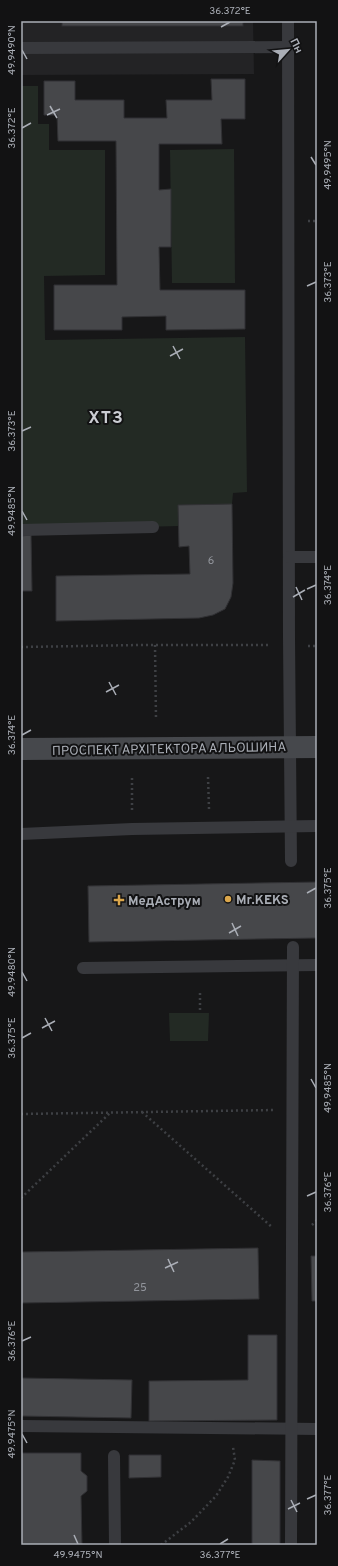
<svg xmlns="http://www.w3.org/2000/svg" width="338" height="1566" viewBox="0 0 338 1566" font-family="Overpass,sans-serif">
	<rect width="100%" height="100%" fill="#171718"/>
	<path fill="#232325" d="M 21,21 L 253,21 L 254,74 L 21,75 Z"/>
	<g fill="#232a24">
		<path d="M 21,86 L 38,86 L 38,124 L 49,124 L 49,150 L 105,150 L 105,275 L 44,276 L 45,340 L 245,337 L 247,492 L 233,493 L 232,504 L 178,505 L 179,526 L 21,530 Z"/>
		<path d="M 234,149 L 235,283 L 172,283 L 170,150 Z"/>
		<path d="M 169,1013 L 209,1013 L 208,1041 L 170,1041 Z"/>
	</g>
	<g fill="#46474a" stroke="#313134">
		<rect x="62" y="21" width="181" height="5"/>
		<path d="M 211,79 L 245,79 L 245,119 L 221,119 L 222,144 L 159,144 L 159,190 L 171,189 L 171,247 L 159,247 L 160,290 L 245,290 L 245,329 L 166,330 L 166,316 L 122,317 L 122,330 L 54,330 L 54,285 L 117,285 L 116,141 L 58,141 L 57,115 L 44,115 L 44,81 L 75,81 L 75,100 L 124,100 L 124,118 L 167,118 L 166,100 L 212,100 Z"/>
		<path d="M 232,504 L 233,583 L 231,597 L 225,609 L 213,615 L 199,618 L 56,621 L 56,576 L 190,574 L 189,546 L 179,547 L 178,505 Z"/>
		<path d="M 31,535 L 32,591 L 21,591 L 21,536 Z"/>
		<rect x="316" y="780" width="1" height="21"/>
		<path d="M 317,882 L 317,938 L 89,942 L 88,886 Z"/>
		<path d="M 258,1248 L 259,1299 L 21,1303 L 21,1252 Z"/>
		<path d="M 311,1256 L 317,1256 L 317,1301 L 312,1301 Z"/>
		<path d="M 248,1335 L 277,1335 L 277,1420 L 149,1421 L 149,1381 L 248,1380 Z"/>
		<path d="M 21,1378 L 132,1380 L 131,1418 L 21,1416 Z"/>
		<path d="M 21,1453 L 81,1453 L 81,1471 L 87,1476 L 87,1491 L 81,1496 L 82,1545 L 21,1545 Z"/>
		<path d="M 129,1455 L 161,1455 L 161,1477 L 129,1478 Z"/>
		<path d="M 252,1460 L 280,1461 L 280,1545 L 252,1545 Z"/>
	</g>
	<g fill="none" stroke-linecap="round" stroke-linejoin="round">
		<g stroke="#3e4044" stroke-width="2.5" stroke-dasharray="2 3" stroke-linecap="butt">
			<path d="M 308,221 L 317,221"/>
			<path d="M 155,645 L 156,719"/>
			<path d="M 308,646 L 317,646"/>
			<path d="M 21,647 L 140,645 L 271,645"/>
			<path d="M 208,777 L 209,809"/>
			<path d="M 132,778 L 132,810"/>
			<path d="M 200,993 L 200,1013"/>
			<path d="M 142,1112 L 273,1228"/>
			<path d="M 21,1114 L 275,1110"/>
			<path d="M 21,1198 L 110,1113"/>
			<path d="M 312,1225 L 317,1220"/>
			<path d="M 161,1545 L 191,1522 L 216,1496 L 228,1477 L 235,1460 L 233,1447"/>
		</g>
		<g stroke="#38393d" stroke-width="12">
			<path d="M 288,21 L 289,638 L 291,861"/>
			<path d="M 21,48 L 288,47"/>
			<path d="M 21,530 L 153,527"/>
			<path d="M 289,557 L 317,557"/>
			<path d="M 21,834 L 132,829 L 317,826"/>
			<path d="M 83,968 L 317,965"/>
			<path d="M 21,1426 L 317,1429"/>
			<path d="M 114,1456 L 115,1545"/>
			<path d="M 291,1545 L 293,947"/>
		</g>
		<path stroke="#46484c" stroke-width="22" d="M 21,749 L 317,747"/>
	</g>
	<path fill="none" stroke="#aaaeb6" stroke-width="1.5" d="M 221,27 L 230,22M 22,50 L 27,59M 50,106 L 57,118M 47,115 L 60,109M 22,128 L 31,123M 311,157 L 316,165M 307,286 L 316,282M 173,346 L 180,359M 170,356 L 183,349M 22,431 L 31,427M 22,511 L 27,520M 296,587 L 302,600M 307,589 L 316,585M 293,597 L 305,590M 109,682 L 116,695M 106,692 L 119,685M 22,735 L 31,730M 307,893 L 316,888M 232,923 L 238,936M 229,933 L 241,926M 22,972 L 27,981M 45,1018 L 52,1031M 42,1028 L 55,1021M 22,1038 L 31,1033M 311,1079 L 316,1088M 307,1196 L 316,1192M 168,1259 L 174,1272M 165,1268 L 178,1262M 22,1341 L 31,1337M 22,1434 L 27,1443M 307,1499 L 316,1495M 291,1500 L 297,1512M 288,1509 L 300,1503M 74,1535 L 78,1544M 220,1544 L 228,1539"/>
	<g fill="#dba74c" stroke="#121213" stroke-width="1.5">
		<circle cx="228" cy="899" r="4"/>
		<path d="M117 894h4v4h4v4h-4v4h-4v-4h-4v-4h4z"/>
	</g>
	<g text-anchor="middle" stroke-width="4" stroke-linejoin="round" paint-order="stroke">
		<g font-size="11" fill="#91949b">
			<text x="211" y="564">6</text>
			<text x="140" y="1291">25</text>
		</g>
		<g font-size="13" fill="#aaaeb6" stroke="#121213">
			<text transform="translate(169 748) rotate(-1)" y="5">ПРОСПЕКТ АРХІТЕКТОРА АЛЬОШИНА</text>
		</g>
		<g font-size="13" font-weight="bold" fill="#aaaeb6" stroke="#121213" text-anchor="start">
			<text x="236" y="904">Mr.KEKS</text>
			<text x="128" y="905">МедАструм</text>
		</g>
		<g font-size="17" font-weight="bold" letter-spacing="1" fill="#cbcdd3" stroke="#121213">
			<text x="106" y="423">ХТЗ</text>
		</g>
	</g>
	<rect width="338" height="1566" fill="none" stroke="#121213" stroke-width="44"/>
	<g transform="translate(288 50) rotate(63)" stroke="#121213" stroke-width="3" paint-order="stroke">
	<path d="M0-3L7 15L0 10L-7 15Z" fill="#aaaeb6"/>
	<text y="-6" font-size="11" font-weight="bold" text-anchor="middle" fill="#aaaeb6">Пн</text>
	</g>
	<rect x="22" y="22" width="294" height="1522" fill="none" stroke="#aaaeb6" stroke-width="1.5"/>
	<g font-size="10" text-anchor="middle" fill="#aaaeb6">
		<text x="230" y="14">36.372°E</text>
		<text transform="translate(11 50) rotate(-90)" y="4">49.9490°N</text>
		<text transform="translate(11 128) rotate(-90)" y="4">36.372°E</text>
		<text transform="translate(327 165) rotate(-90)" y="4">49.9495°N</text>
		<text transform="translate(327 282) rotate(-90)" y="4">36.373°E</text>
		<text transform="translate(11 431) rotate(-90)" y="4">36.373°E</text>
		<text transform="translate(11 511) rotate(-90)" y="4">49.9485°N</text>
		<text transform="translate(327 585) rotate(-90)" y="4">36.374°E</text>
		<text transform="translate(11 735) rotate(-90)" y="4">36.374°E</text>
		<text transform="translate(327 888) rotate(-90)" y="4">36.375°E</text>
		<text transform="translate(11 972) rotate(-90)" y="4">49.9480°N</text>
		<text transform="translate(11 1038) rotate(-90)" y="4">36.375°E</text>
		<text transform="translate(327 1088) rotate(-90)" y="4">49.9485°N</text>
		<text transform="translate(327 1192) rotate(-90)" y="4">36.376°E</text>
		<text transform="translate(11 1341) rotate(-90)" y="4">36.376°E</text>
		<text transform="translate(11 1434) rotate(-90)" y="4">49.9475°N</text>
		<text transform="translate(327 1495) rotate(-90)" y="4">36.377°E</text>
		<text x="78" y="1558">49.9475°N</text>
		<text x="220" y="1558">36.377°E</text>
	</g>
</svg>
